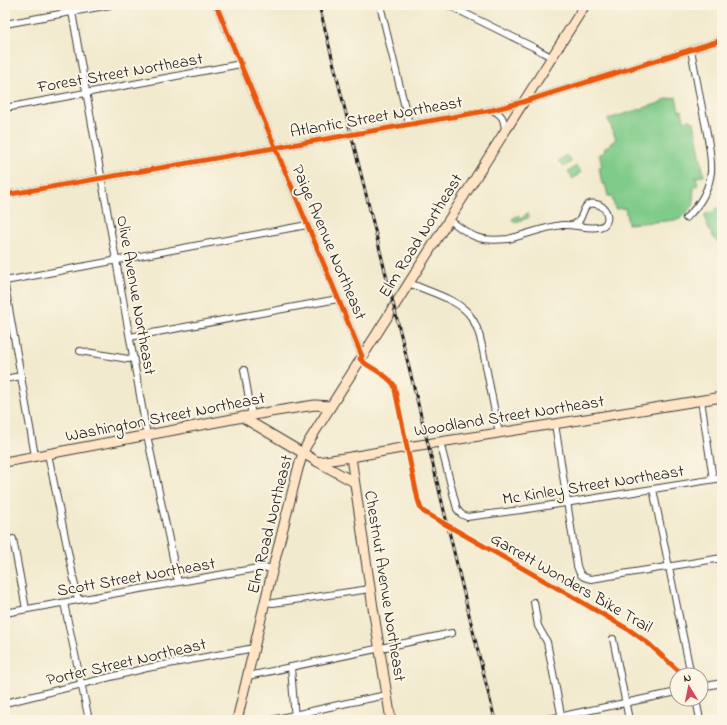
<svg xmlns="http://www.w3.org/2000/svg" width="727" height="725" viewBox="0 0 727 725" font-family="'Indie Flower',sans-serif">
	<rect width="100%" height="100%" fill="#fcf5e5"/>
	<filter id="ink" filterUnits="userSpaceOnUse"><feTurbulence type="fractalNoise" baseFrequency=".025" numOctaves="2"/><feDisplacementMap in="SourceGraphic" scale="8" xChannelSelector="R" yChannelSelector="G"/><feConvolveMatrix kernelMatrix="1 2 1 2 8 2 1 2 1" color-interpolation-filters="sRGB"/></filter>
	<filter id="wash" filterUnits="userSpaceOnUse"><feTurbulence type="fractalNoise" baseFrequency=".012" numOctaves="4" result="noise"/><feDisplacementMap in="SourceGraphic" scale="16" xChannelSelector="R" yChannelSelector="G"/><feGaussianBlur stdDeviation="0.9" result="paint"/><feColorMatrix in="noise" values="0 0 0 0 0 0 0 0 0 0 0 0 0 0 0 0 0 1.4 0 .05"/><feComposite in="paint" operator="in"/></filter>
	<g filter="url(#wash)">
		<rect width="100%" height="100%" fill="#f2eace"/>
		<g fill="#7fcb89" stroke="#4e7452">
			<path d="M 676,97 L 679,111 L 682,110 L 684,121 L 689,120 L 694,122 L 704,176 L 696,177 L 698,186 L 694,187 L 693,202 L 695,204 L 680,219 L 667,221 L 628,224 L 625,208 L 615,209 L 612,196 L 608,196 L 605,184 L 602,184 L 599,167 L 602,166 L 599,154 L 604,153 L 605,148 L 616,139 L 608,119 L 663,102 L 663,100 Z"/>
			<path d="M 566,155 L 572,161 L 564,167 L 558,161 Z"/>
			<path d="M 576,166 L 581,172 L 573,179 L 568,172 Z"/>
			<path d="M 722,206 L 722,246 C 712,238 706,227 705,214 L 715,211 L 715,209 Z"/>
			<path d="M 527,213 L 529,216 L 528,218 L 515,222 L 513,222 L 512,219 L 519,215 L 522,218 Z"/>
		</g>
	</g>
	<g filter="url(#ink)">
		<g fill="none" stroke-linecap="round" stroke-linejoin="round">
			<defs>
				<g id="street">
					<path d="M 216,5 L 362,356"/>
					<path d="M 380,5 L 409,124"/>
					<path d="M 448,5 L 533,47 L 551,57"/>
					<path d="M 72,12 L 147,435 L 178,582"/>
					<path d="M 5,24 L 110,5"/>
					<path d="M 5,108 L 241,64"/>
					<path d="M 492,110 C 503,115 504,119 505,131"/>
					<path d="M 5,195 L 492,110 L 523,102 L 722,40"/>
					<path d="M 686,218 C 699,206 709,190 711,172 C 712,156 708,139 705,123 C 700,99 696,75 691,50"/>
					<path d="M 448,219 C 457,225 466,233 476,237 C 486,241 498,240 508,239 C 526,235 544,227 562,225 C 574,224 587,229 599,227 C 612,225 609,206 596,204 C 582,201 584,216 578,222 C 578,222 573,225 573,225"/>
					<path d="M 5,281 L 307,225"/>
					<path d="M 409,283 C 427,291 461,300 471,317 C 477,325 480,336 482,346 L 499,433"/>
					<path d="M 5,286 L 35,456"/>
					<path d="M 130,337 L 338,299"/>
					<path d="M 80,351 L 128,359 L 134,358"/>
					<path d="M 244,370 L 252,416"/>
					<path d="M 5,379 L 21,376"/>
					<path d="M 701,400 L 713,479"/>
					<path d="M 555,424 L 577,566 C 580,575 581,577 591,579 L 722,558"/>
					<path d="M 440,442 L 457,509 L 461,514 L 467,517 L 521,510 L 722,478"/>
					<path d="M 48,454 L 78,600"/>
					<path d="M 653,489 L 691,675"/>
					<path d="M 13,539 L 26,609"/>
					<path d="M 265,602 L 273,603 L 370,589"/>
					<path d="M 534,602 L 538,626 L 547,642 L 561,714 L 560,717 L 540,720"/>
					<path d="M 64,603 L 89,720"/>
					<path d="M 5,613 L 258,568 L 273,568"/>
					<path d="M 613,639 L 629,720"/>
					<path d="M 291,667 L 295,720"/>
					<path d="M 248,676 L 452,633"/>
					<path d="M 701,687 L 722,683"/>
					<path d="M 696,699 L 700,720"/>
					<path d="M 5,703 L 147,668 L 254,648"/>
					<path d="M 559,719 L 560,717 L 572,714 L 677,692"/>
					<path d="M 272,720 L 347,703 L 387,695"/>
				</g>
				<g id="secondary">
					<path d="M 242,417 L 318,462 L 351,457 L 407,447 L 492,434 L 722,397"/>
					<path d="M 351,457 L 373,608 L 391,720"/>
					<path d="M 5,462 L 270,412 L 315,405 L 331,406"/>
					<path d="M 318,462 L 354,482"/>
					<path d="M 237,720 L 273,568 L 298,469 L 303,453 L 306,446 L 331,406 L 585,5"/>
				</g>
			</defs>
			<use href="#street" stroke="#3c3b37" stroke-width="8"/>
			<use href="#secondary" stroke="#3c3b37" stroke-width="11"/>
			<use href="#street" stroke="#fff" stroke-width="6"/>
			<use href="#secondary" stroke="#ffe4c6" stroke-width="9"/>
			<defs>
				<path id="rail" d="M 319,5 L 428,444 L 473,631 L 495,720"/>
			</defs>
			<use href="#rail" stroke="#1c1c1c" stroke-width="3"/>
			<use href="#rail" stroke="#fcf5e5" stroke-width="1.5" stroke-dasharray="4.5" stroke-linecap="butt"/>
			<defs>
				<g id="cycleway">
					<path d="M 216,5 L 362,356 L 360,359 C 370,369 386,373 394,385 L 418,500 L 421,509 L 424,512 L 438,520 L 573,597 L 631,631 L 649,644 L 683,675"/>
					<path d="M 5,195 L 492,110 L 523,102 L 722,40"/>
				</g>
			</defs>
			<use href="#cycleway" stroke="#fcf5e5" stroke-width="8"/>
			<use href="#cycleway" stroke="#e8590c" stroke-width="5"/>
		</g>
	</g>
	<g text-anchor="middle" stroke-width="4" stroke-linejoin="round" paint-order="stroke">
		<g font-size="17" fill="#1c1c1c" stroke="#fcf5e5">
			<text transform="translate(120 72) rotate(-10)" y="6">Forest Street Northeast</text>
			<text transform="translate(376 116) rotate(-10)" y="6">Atlantic Street Northeast</text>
			<text transform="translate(420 235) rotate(-58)" y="6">Elm Road Northeast</text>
			<text transform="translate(330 242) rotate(67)" y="6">Paige Avenue Northeast</text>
			<text transform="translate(137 295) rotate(80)" y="6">Olive Avenue Northeast</text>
			<text transform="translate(509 415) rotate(-9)" y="6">Woodland Street Northeast</text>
			<text transform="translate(165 416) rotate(-11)" y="6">Washington Street Northeast</text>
			<text transform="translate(593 484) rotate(-9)" y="6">Mc Kinley Street Northeast</text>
			<text transform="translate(269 524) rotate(-76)" y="6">Elm Road Northeast</text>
			<text transform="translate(136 576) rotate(-10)" y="6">Scott Street Northeast</text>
			<text transform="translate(572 582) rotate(30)" y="6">Garrett Wonders Bike Trail</text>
			<text transform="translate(386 586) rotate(81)" y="6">Chestnut Avenue Northeast</text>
			<text transform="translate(126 661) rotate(-13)" y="6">Porter Street Northeast</text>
		</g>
	</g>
	<rect width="727" height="725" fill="none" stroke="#fcf5e5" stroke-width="20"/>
	<g transform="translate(689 687) rotate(350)"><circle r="19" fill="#fcf5e5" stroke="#a29e95"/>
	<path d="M0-3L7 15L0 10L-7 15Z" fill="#d1495b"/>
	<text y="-6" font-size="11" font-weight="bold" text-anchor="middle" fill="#1c1c1c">N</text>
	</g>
</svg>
